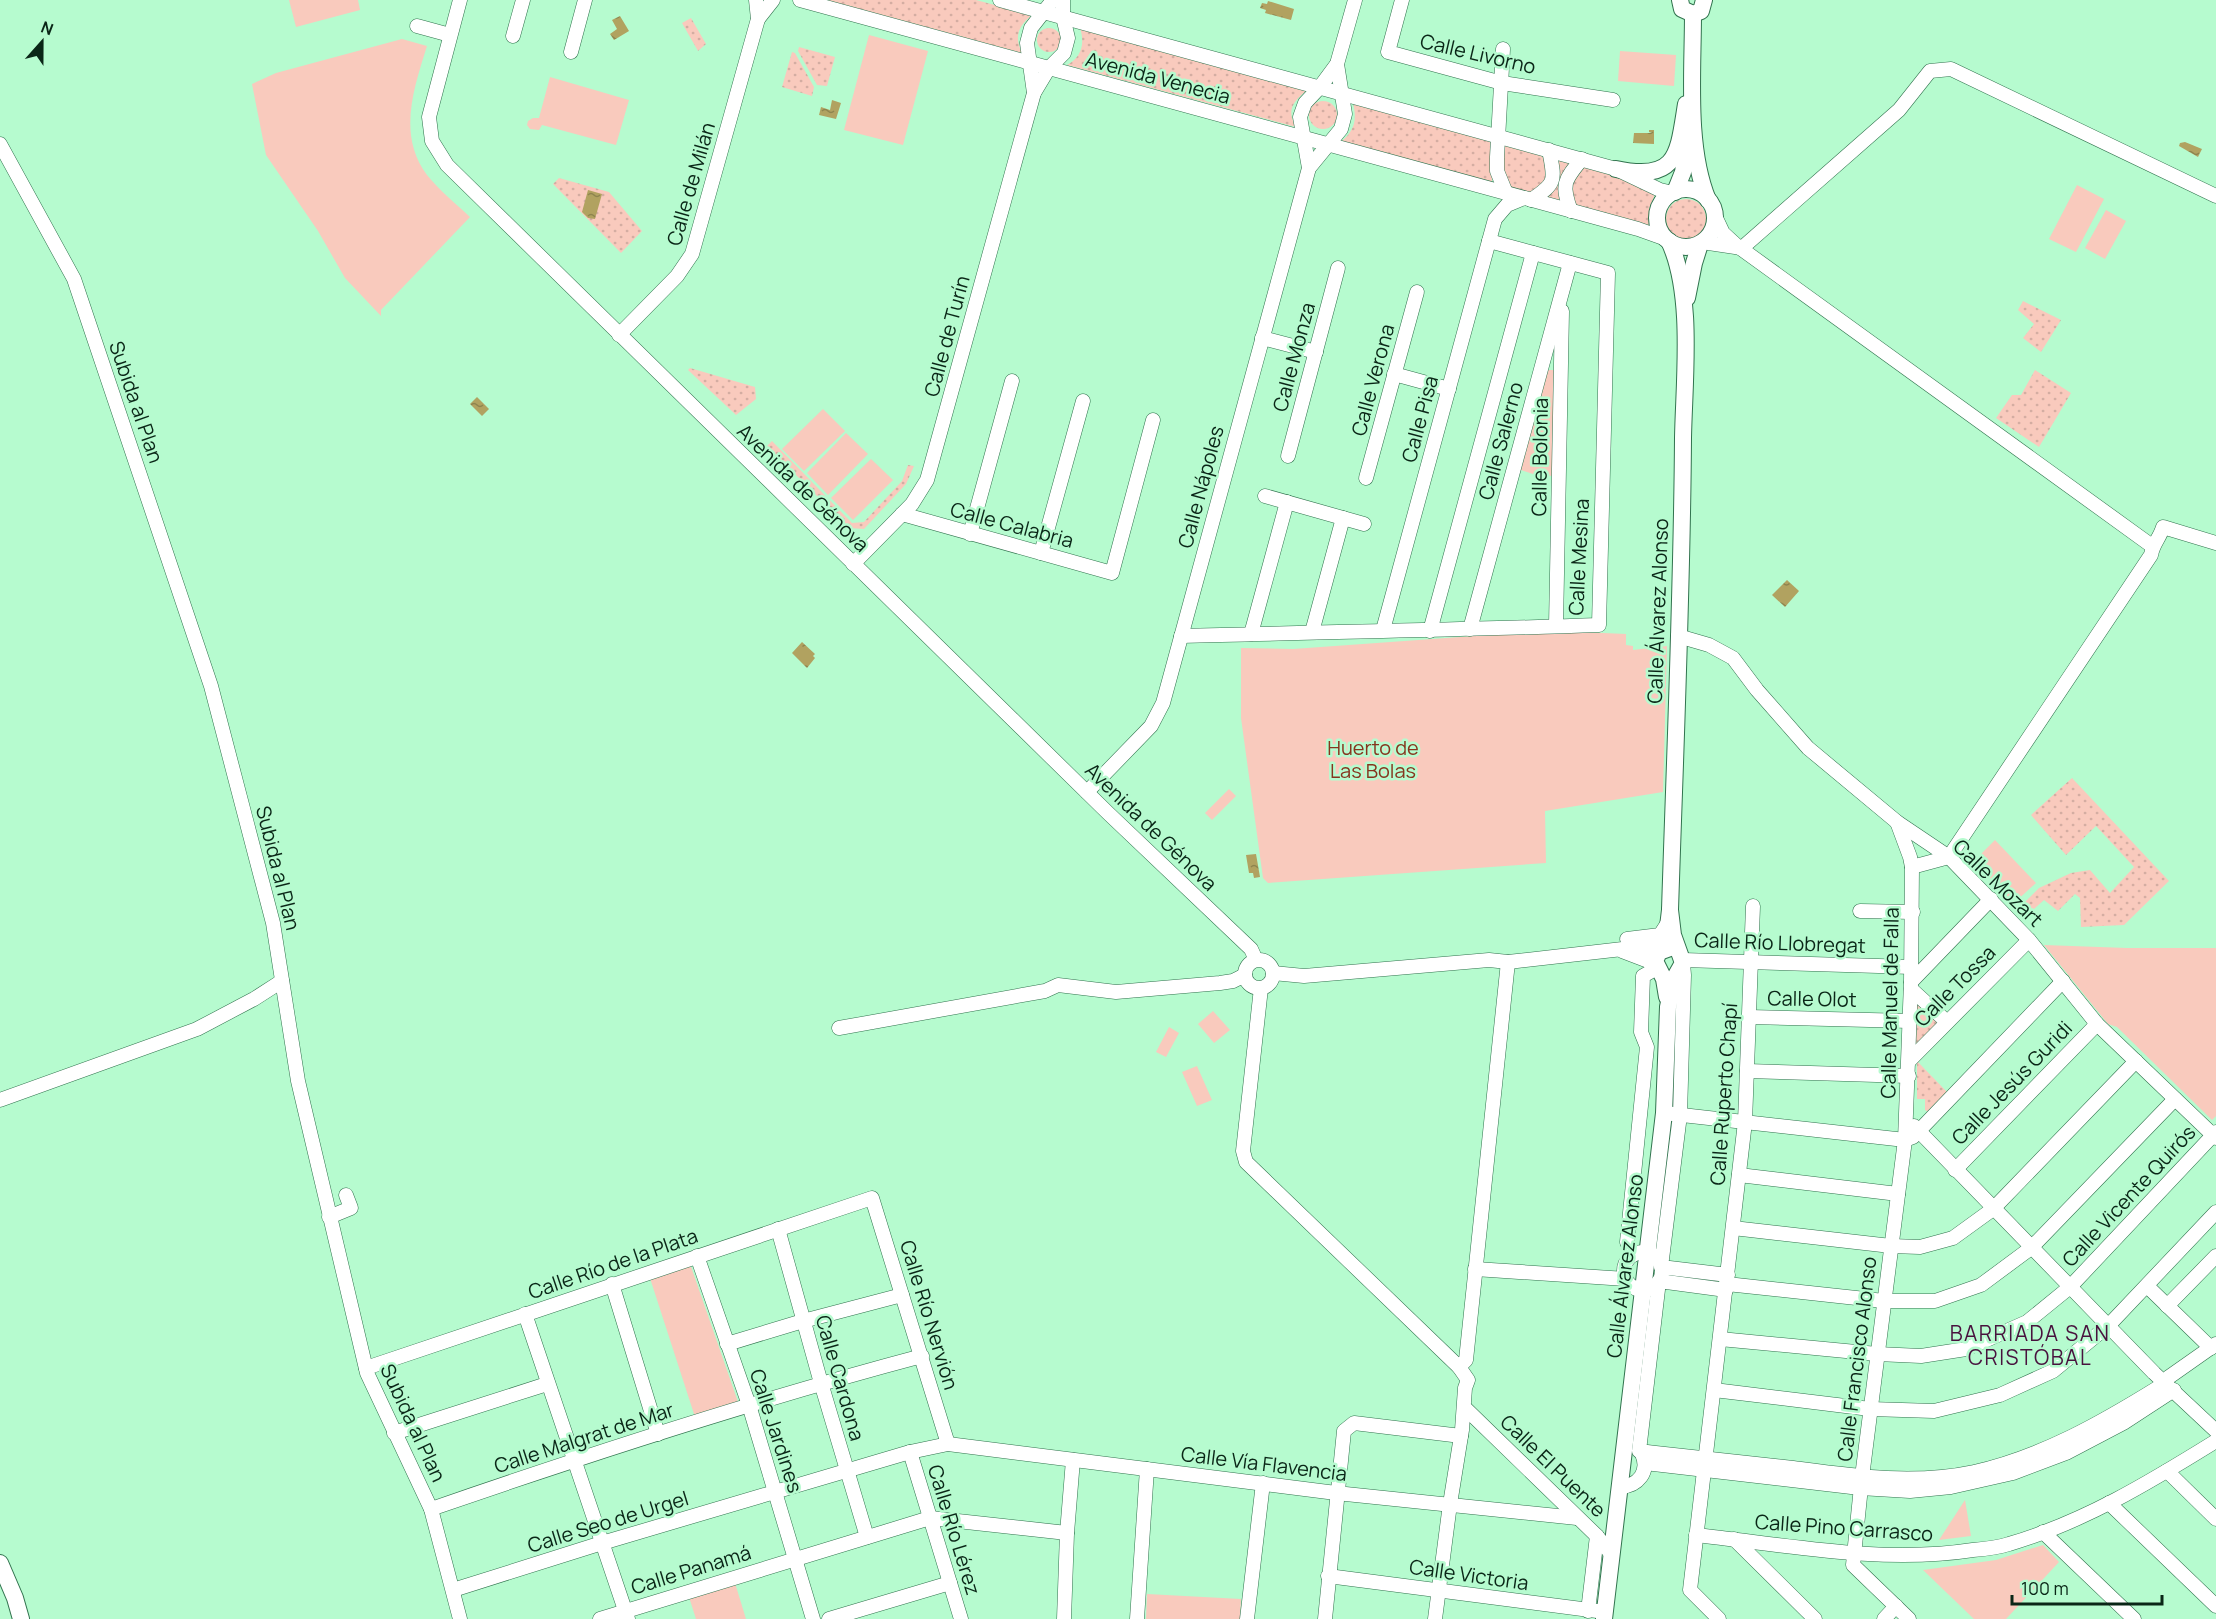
<svg xmlns="http://www.w3.org/2000/svg" width="2216" height="1619" viewBox="0 0 2216 1619" font-family="Manrope,sans-serif">
	<defs>
		<pattern id="garden-dots" width="8" height="8" patternUnits="userSpaceOnUse" patternTransform="scale(1.5)"><rect width="8" height="8" fill="#f9cabd"/><path d="M2 2h.1M6 6h.1" fill="none" stroke="#d4ada2" stroke-width="1.8" stroke-linecap="round"/></pattern>
		<pattern id="water-ripples" width="26" height="14" patternUnits="userSpaceOnUse" patternTransform="scale(1.5)"><rect width="26" height="14" fill="#b1a260"/><path d="M2 4q2-2 4 0t4 0M15 11q2-2 4 0t4 0" fill="none" stroke="#8e844e"/></pattern>
	</defs>
	<rect width="100%" height="100%" fill="#b6fbcf"/>
	<g fill="#f9cabd">
		<path d="M 289,0 L 358,0 L 360,10 L 296,27 Z"/>
		<path d="M 869,35 L 928,51 L 903,145 L 844,130 Z"/>
		<path d="M 402,39 L 427,46 C 414,88 397,135 427,175 C 439,190 456,204 470,217 L 381,310 L 381,316 L 345,278 L 318,231 L 266,155 L 252,84 L 276,73 Z"/>
		<path d="M 1620,51 L 1676,55 L 1674,86 L 1618,81 Z"/>
		<path d="M 550,77 L 629,100 L 616,145 L 542,125 L 539,130 L 530,129 L 527,125 L 528,121 L 533,118 L 539,118 Z"/>
		<path d="M 2077,185 L 2104,199 L 2076,252 L 2049,239 Z"/>
		<path d="M 2106,210 L 2126,221 L 2105,259 L 2085,248 Z"/>
		<path d="M 1546,370 L 1553,370 L 1558,373 L 1554,476 L 1536,475 L 1518,469 Z"/>
		<path d="M 823,409 L 845,431 L 804,471 L 782,449 Z"/>
		<path d="M 846,433 L 868,454 L 828,495 L 807,473 Z"/>
		<path d="M 871,459 L 893,480 L 853,520 L 831,498 Z"/>
		<path d="M 1581,632 L 1626,634 L 1626,645 L 1633,646 L 1633,650 L 1667,646 L 1663,792 L 1545,811 L 1546,863 L 1268,883 L 1263,878 L 1241,718 L 1241,648 L 1293,649 L 1488,635 Z"/>
		<path d="M 1229,789 L 1236,796 L 1212,820 L 1205,813 Z"/>
		<path d="M 1995,840 L 2036,883 L 2014,903 L 1974,861 Z"/>
		<path d="M 2044,945 L 2127,948 L 2216,948 L 2216,1116 L 2212,1120 L 2117,1027 L 2108,1024 Z"/>
		<path d="M 1213,1011 L 1230,1030 L 1214,1043 L 1198,1024 Z"/>
		<path d="M 1169,1027 L 1179,1033 L 1166,1057 L 1156,1052 Z"/>
		<path d="M 1197,1066 L 1212,1100 L 1197,1106 L 1182,1072 Z"/>
		<path d="M 688,1258 L 738,1402 L 695,1417 L 648,1272 Z"/>
		<path d="M 1965,1500 L 1971,1536 L 1939,1540 Z"/>
		<path d="M 2043,1545 L 2059,1562 L 2006,1619 L 1974,1619 L 1923,1570 L 1996,1560 Z"/>
		<path d="M 735,1583 L 746,1619 L 696,1619 L 689,1597 Z"/>
		<path d="M 1147,1594 L 1241,1599 L 1240,1619 L 1146,1619 Z"/>
	</g>
	<g fill="url(#garden-dots)">
		<path d="M 824,0 L 976,0 L 1032,15 C 1018,26 1014,37 1022,53 Z"/>
		<path d="M 691,18 L 706,44 L 698,51 L 682,23 Z"/>
		<circle cx="1049" cy="40" r="12"/>
		<path d="M 1080,28 L 1307,90 C 1293,102 1286,110 1296,127 L 1067,65 C 1082,57 1085,43 1080,28 Z"/>
		<path d="M 799,47 L 835,57 L 827,86 L 817,85 L 798,51 Z"/>
		<path d="M 792,52 L 795,53 L 814,87 L 812,96 L 782,87 Z"/>
		<circle cx="1323" cy="115" r="14"/>
		<path d="M 1353,103 L 1492,140 L 1492,182 L 1341,142 C 1355,130 1357,120 1353,103 Z"/>
		<path d="M 1504,144 C 1514,147 1531,148 1539,154 C 1553,163 1548,187 1534,193 C 1519,199 1501,180 1501,167 C 1501,160 1503,152 1504,144 Z"/>
		<path d="M 1555,159 L 1572,164 L 1562,203 L 1545,199 Z"/>
		<path d="M 1585,167 L 1633,180 L 1655,194 L 1649,209 L 1649,226 L 1576,205 C 1567,190 1570,177 1585,167 Z"/>
		<path d="M 559,178 L 609,192 L 642,231 L 621,253 L 553,184 Z"/>
		<circle cx="1686" cy="219" r="20"/>
		<path d="M 2023,301 L 2061,320 L 2041,352 L 2023,338 L 2034,324 L 2018,310 Z"/>
		<path d="M 690,368 L 755,387 L 756,399 L 736,415 L 688,370 Z"/>
		<path d="M 2035,370 L 2071,393 L 2039,447 L 1996,418 L 2012,395 L 2021,395 Z"/>
		<path d="M 772,441 L 852,523 L 864,522 L 902,481 L 908,465 L 914,466 L 906,484 L 864,529 L 849,528 L 767,446 Z"/>
		<path d="M 2072,778 L 2169,881 L 2124,925 L 2081,927 L 2080,898 L 2075,894 L 2058,911 L 2044,900 L 2025,917 L 2018,909 L 2039,888 L 2071,873 L 2090,870 L 2110,893 L 2134,867 L 2096,826 L 2066,855 L 2031,815 Z"/>
		<path d="M 1917,1000 L 1940,1022 L 1916,1046 Z"/>
		<path d="M 1917,1061 L 1947,1092 L 1928,1112 L 1925,1110 L 1925,1099 L 1917,1099 Z"/>
	</g>
	<g fill="url(#water-ripples)">
		<path d="M 1268,1 L 1294,9 L 1291,20 L 1265,13 L 1266,10 L 1260,8 L 1262,3 L 1267,4 Z"/>
		<path d="M 620,16 L 629,31 L 614,40 L 610,34 L 617,29 L 612,20 Z"/>
		<path d="M 832,100 L 841,103 L 836,119 L 819,115 L 821,107 L 830,110 Z"/>
		<path d="M 1649,130 L 1654,130 L 1654,144 L 1633,143 L 1634,133 L 1652,133 L 1649,132 Z"/>
		<path d="M 2185,142 L 2202,149 L 2198,157 L 2179,146 L 2180,143 Z"/>
		<path d="M 588,190 L 602,194 L 595,219 L 588,218 L 582,212 Z"/>
		<path d="M 477,397 L 489,409 L 482,416 L 470,404 Z"/>
		<path d="M 1787,580 L 1799,591 L 1785,607 L 1772,595 Z"/>
		<path d="M 802,642 L 815,654 L 813,656 L 815,658 L 807,668 L 792,653 Z"/>
		<path d="M 1256,854 L 1260,877 L 1254,878 L 1253,873 L 1249,873 L 1246,855 Z"/>
	</g>
	<g fill="none" stroke-linecap="round" stroke-linejoin="round">
		<defs>
			<g id="minor">
				<path d="M 460,0 L 429,117 L 432,141 L 447,165 L 1108,813 L 1251,949 L 1256,960"/>
				<path d="M 800,0 L 1638,229 L 1666,239"/>
				<path d="M 1000,0 L 1616,169 L 1660,190 L 1673,193"/>
				<path d="M 1402,0 L 1388,52 L 1502,83 L 1613,100"/>
				<path d="M 758,19 L 773,0"/>
				<path d="M 417,26 L 450,35"/>
				<path d="M 513,36 L 523,0"/>
				<path d="M 1503,49 L 1497,157 L 1497,171 L 1506,193"/>
				<path d="M 571,52 L 585,0"/>
				<path d="M 1034,93 L 1027,43 L 1031,28 L 1053,0"/>
				<path d="M 0,144 L 74,279 L 211,686 L 273,923 L 298,1081 L 367,1373 L 431,1509 L 460,1619"/>
				<path d="M 1309,168 L 1300,117 L 1305,103 L 1320,87 L 1337,64 L 1355,0"/>
				<path d="M 1531,200 C 1557,183 1555,180 1549,150"/>
				<path d="M 1571,211 C 1561,185 1564,180 1582,159"/>
				<path d="M 1715,216 L 1723,233 L 1736,245 L 2152,546"/>
				<path d="M 1702,242 L 1742,248 L 1899,110 L 1930,71 L 1951,69 L 2216,196"/>
				<path d="M 619,335 L 677,276 L 692,254 L 758,19 L 756,0"/>
				<path d="M 1262,338 L 1316,352"/>
				<path d="M 1394,374 L 1449,389"/>
				<path d="M 1288,456 L 1338,268"/>
				<path d="M 1366,478 L 1417,292"/>
				<path d="M 1265,496 L 1364,524"/>
				<path d="M 902,514 L 1112,573 L 1153,420"/>
				<path d="M 970,534 L 1012,381"/>
				<path d="M 1041,553 L 1083,401"/>
				<path d="M 853,564 L 912,504 L 927,480 L 1034,93 L 1049,68 L 1064,53 L 1068,38 L 1063,17 L 1063,0"/>
				<path d="M 1556,626 L 1562,311"/>
				<path d="M 1470,629 L 1570,263"/>
				<path d="M 1383,630 L 1495,219 L 1507,205 L 1524,198"/>
				<path d="M 1430,631 L 1533,253"/>
				<path d="M 1312,632 L 1343,518"/>
				<path d="M 1251,634 L 1287,502"/>
				<path d="M 1181,636 C 1320,632 1460,630 1599,625 L 1608,273 L 1489,241"/>
				<path d="M 1678,636 L 1709,645 L 1733,658 L 1757,690 L 1808,748 L 1897,822 L 1949,857 L 2029,940 L 2097,1024 L 2216,1138"/>
				<path d="M 1087,792 L 1151,726 L 1163,703 L 1309,168 L 1341,129 L 1345,114 L 1337,64"/>
				<path d="M 1897,822 L 1910,857 L 1912,867 L 1949,857"/>
				<path d="M 1949,857 L 2151,555 C 2153,543 2160,538 2163,527 L 2216,543"/>
				<path d="M 1860,911 L 1913,912"/>
				<path d="M 1627,939 L 1660,935 L 1669,921"/>
				<path d="M 1622,951 L 1656,964"/>
				<path d="M 1683,960 L 1912,967"/>
				<circle cx="1259" cy="974" r="14"/>
				<path d="M 1683,963 L 1684,975 L 1680,1115 L 1661,1267 L 1728,1275"/>
				<path d="M 1273,973 L 1304,976 L 1489,960 L 1508,962 L 1640,947 L 1662,949"/>
				<path d="M 1911,982 L 1991,899"/>
				<path d="M 1261,988 L 1243,1151 L 1246,1162 L 1459,1367 L 1468,1380 L 1465,1388 L 1462,1430 L 1450,1504 L 1435,1619"/>
				<path d="M 1911,989 L 1947,1022"/>
				<path d="M 1749,1017 L 1910,1021"/>
				<path d="M 839,1028 L 1045,991 L 1058,985 L 1116,992 L 1220,983 L 1233,981 L 1245,975"/>
				<path d="M 1909,1061 L 2029,940"/>
				<path d="M 1747,1071 L 1909,1076"/>
				<path d="M 0,1100 L 197,1029 L 254,999 L 282,981"/>
				<path d="M 1664,1113 L 1905,1140 L 1913,1137 L 2063,981"/>
				<path d="M 1914,1126 L 2154,1373 L 2216,1431"/>
				<path d="M 1955,1170 L 2097,1024"/>
				<path d="M 1739,1175 L 1898,1194"/>
				<path d="M 329,1217 L 351,1208 L 346,1195"/>
				<path d="M 1733,1228 L 1891,1246 L 1920,1247 L 1953,1238 L 1993,1209 L 2136,1061"/>
				<path d="M 778,1229 L 821,1383 L 867,1537"/>
				<circle cx="1643" cy="1271" r="19"/>
				<path d="M 1633,1255 L 1627,1242 L 1647,1047 L 1641,1032 L 1643,976 L 1657,968"/>
				<path d="M 697,1256 L 749,1405 L 813,1619"/>
				<path d="M 1475,1269 L 1626,1279"/>
				<path d="M 612,1284 L 658,1434"/>
				<path d="M 1727,1284 L 1884,1301 L 1935,1301 L 1981,1285 L 2031,1248 L 2175,1099"/>
				<path d="M 2147,1286 L 2211,1348"/>
				<path d="M 1726,1290 L 1659,1281 L 1639,1451 C 1690,1457 1741,1462 1793,1468 C 1853,1476 1913,1485 1974,1472 C 2041,1457 2101,1423 2159,1387 L 2169,1377 L 2216,1344"/>
				<path d="M 2167,1306 L 2216,1256"/>
				<path d="M 525,1314 L 628,1619"/>
				<path d="M 1720,1339 L 1877,1354 L 1921,1356 L 1966,1349 L 2027,1322 L 2070,1287 L 2216,1132"/>
				<path d="M 727,1344 L 803,1321 L 902,1295"/>
				<path d="M 1459,1367 L 1466,1360 L 1508,962"/>
				<path d="M 366,1368 L 872,1198 L 948,1444"/>
				<path d="M 1714,1390 L 1870,1409 L 1934,1411 L 2000,1395 L 2053,1371 L 2109,1325 L 2216,1212"/>
				<path d="M 1465,1408 L 1597,1536 L 1611,1554"/>
				<path d="M 394,1433 L 547,1384"/>
				<path d="M 910,1452 L 961,1619"/>
				<path d="M 1645,1463 L 1860,1488 L 1910,1491 L 1951,1487 L 2013,1473 L 2066,1453 L 2125,1422 L 2174,1390"/>
				<path d="M 2167,1471 L 2216,1519"/>
				<path d="M 1620,1487 C 1638,1486 1650,1472 1642,1454"/>
				<path d="M 2109,1503 L 2216,1606"/>
				<path d="M 431,1509 C 593,1453 756,1400 922,1356"/>
				<path d="M 2043,1532 L 2134,1619"/>
				<path d="M 1696,1535 C 1787,1545 1882,1564 1973,1550 C 1985,1549 1997,1548 2009,1544 C 2084,1522 2150,1482 2216,1441"/>
				<path d="M 1734,1539 L 1815,1619"/>
				<path d="M 1328,1576 L 1605,1612"/>
				<path d="M 453,1590 L 602,1543 L 910,1452 L 948,1444 L 1336,1493 L 1577,1518"/>
				<path d="M 1588,1611 L 1597,1536"/>
				<path d="M 600,1619 L 930,1518 L 1067,1533"/>
				<path d="M 829,1619 L 950,1583"/>
				<path d="M 1064,1619 L 1067,1533 L 1073,1460"/>
				<path d="M 1137,1619 L 1147,1469"/>
				<path d="M 1247,1619 L 1263,1483"/>
				<path d="M 1325,1619 L 1344,1431 L 1354,1423 L 1461,1436"/>
				<path d="M 1719,1619 L 1690,1590 L 1745,1122 L 1753,906"/>
				<path d="M 1884,1619 L 1896,1606"/>
				<path d="M 1909,1619 L 1853,1565 L 1862,1477 L 1905,1140 L 1911,982 L 1912,867"/>
			</g>
			<g id="major">
				<path d="M 1680,0 L 1682,9 L 1693,14 L 1701,11 L 1704,0"/>
				<path d="M 1693,14 C 1693,72 1686,147 1708,200"/>
				<path d="M 1616,169 C 1678,182 1678,154 1686,104"/>
				<circle cx="1686" cy="218" r="29"/>
				<path d="M 1675,192 L 1683,172 L 1688,140"/>
				<path d="M 1687,298 L 1694,263 L 1700,244"/>
				<path d="M 1662,949 L 1667,935 L 1670,910 C 1675,753 1682,596 1683,438 C 1684,380 1694,294 1669,241"/>
				<path d="M 1667,997 L 1664,979 L 1655,961 L 1659,952 L 1670,948"/>
				<path d="M 0,1563 L 15,1598 L 21,1619"/>
				<path d="M 1604,1619 L 1664,1113 L 1668,1007 L 1674,979 L 1683,963 L 1673,935 L 1670,910"/>
			</g>
		</defs>
		<use href="#minor" stroke="#31734e" stroke-width="15"/>
		<use href="#major" stroke="#31734e" stroke-width="18"/>
		<use href="#minor" stroke="#fff" stroke-width="14"/>
		<use href="#major" stroke="#fff" stroke-width="16"/>
	</g>
	<g text-anchor="middle" stroke-width="5" stroke-linejoin="round" paint-order="stroke">
		<g font-size="20" fill="#0a2617" stroke="#b6fbcf">
			<text transform="translate(1478 54) rotate(13)" y="7">Calle Livorno</text>
			<text transform="translate(1158 78) rotate(15)" y="7">Avenida Venecia</text>
			<text transform="translate(691 184) rotate(-74)" y="7">Calle de Milán</text>
			<text transform="translate(947 336) rotate(-75)" y="7">Calle de Turín</text>
			<text transform="translate(1294 357) rotate(-75)" y="7">Calle Monza</text>
			<text transform="translate(1373 380) rotate(-75)" y="7">Calle Verona</text>
			<text transform="translate(136 402) rotate(71)" y="7">Subida al Plan</text>
			<text transform="translate(1420 419) rotate(-75)" y="7">Calle Pisa</text>
			<text transform="translate(1501 441) rotate(-75)" y="7">Calle Salerno</text>
			<text transform="translate(1540 457) rotate(-89)" y="7">Calle Bolonia</text>
			<text transform="translate(1201 487) rotate(-75)" y="7">Calle Nápoles</text>
			<text transform="translate(803 488) rotate(44)" y="7">Avenida de Génova</text>
			<text transform="translate(1012 525) rotate(15)" y="7">Calle Calabria</text>
			<text transform="translate(1579 557) rotate(-87)" y="7">Calle Mesina</text>
			<text transform="translate(1658 611) rotate(-88)" y="7">Calle Álvarez Alonso</text>
			<text transform="translate(1151 827) rotate(44)" y="7">Avenida de Génova</text>
			<text transform="translate(278 868) rotate(76)" y="7">Subida al Plan</text>
			<text transform="translate(1998 883) rotate(44)" y="7">Calle Mozart</text>
			<text transform="translate(1780 943) rotate(2)" y="7">Calle Río Llobregat</text>
			<text transform="translate(1955 986) rotate(-45)" y="7">Calle Tossa</text>
			<text transform="translate(1812 999) rotate(1)" y="7">Calle Olot</text>
			<text transform="translate(1890 1003) rotate(-89)" y="7">Calle Manuel de Falla</text>
			<text transform="translate(2012 1083) rotate(-46)" y="7">Calle Jesús Guridi</text>
			<text transform="translate(1724 1094) rotate(-86)" y="7">Calle Ruperto Chapí</text>
			<text transform="translate(2129 1196) rotate(-47)" y="7">Calle Vicente Quirós</text>
			<text transform="translate(613 1264) rotate(-19)" y="7">Calle Río de la Plata</text>
			<text transform="translate(1625 1266) rotate(-83)" y="7">Calle Álvarez Alonso</text>
			<text transform="translate(929 1315) rotate(73)" y="7">Calle Río Nervión</text>
			<text transform="translate(1857 1359) rotate(-83)" y="7">Calle Francisco Alonso</text>
			<text transform="translate(840 1378) rotate(74)" y="7">Calle Cardona</text>
			<text transform="translate(413 1423) rotate(65)" y="7">Subida al Plan</text>
			<text transform="translate(776 1431) rotate(72)" y="7">Calle Jardines</text>
			<text transform="translate(584 1438) rotate(-18)" y="7">Calle Malgrat de Mar</text>
			<text transform="translate(1264 1464) rotate(7)" y="7">Calle Vía Flavencia</text>
			<text transform="translate(1553 1466) rotate(44)" y="7">Calle El Puente</text>
			<text transform="translate(608 1522) rotate(-17)" y="7">Calle Seo de Urgel</text>
			<text transform="translate(1844 1528) rotate(4)" y="7">Calle Pino Carrasco</text>
			<text transform="translate(954 1530) rotate(73)" y="7">Calle Río Lérez</text>
			<text transform="translate(691 1570) rotate(-17)" y="7">Calle Panamá</text>
			<text transform="translate(1469 1575) rotate(8)" y="7">Calle Victoria</text>
		</g>
		<g font-size="20" fill="#86351e" stroke="#b6fbcf">
			<text x="1373" y="755">Huerto de<tspan x="1373" dy="23">Las Bolas</tspan></text>
		</g>
		<g font-size="21" letter-spacing="1.5" fill="#48123e" stroke="#b6fbcf">
			<text x="2030" y="1341">BARRIADA SAN<tspan x="2030" dy="24">CRISTÓBAL</tspan></text>
		</g>
	</g>
	<g transform="translate(42 42) rotate(21)" stroke="#b6fbcf" stroke-width="4.5" paint-order="stroke">
	<path d="M0-4.5L10 22L0 15L-10 22Z" fill="#0a2617"/>
	<text y="-9" font-size="16" font-weight="bold" text-anchor="middle" fill="#0a2617">N</text>
	</g>
	<path d="M2012 1595v9h150v-9" fill="none" stroke="#0a2617" stroke-width="3"/>
	<text x="2021" y="1595" font-size="18" fill="#0a2617" stroke="#b6fbcf" stroke-width="4.5" paint-order="stroke">100 m</text>
</svg>
